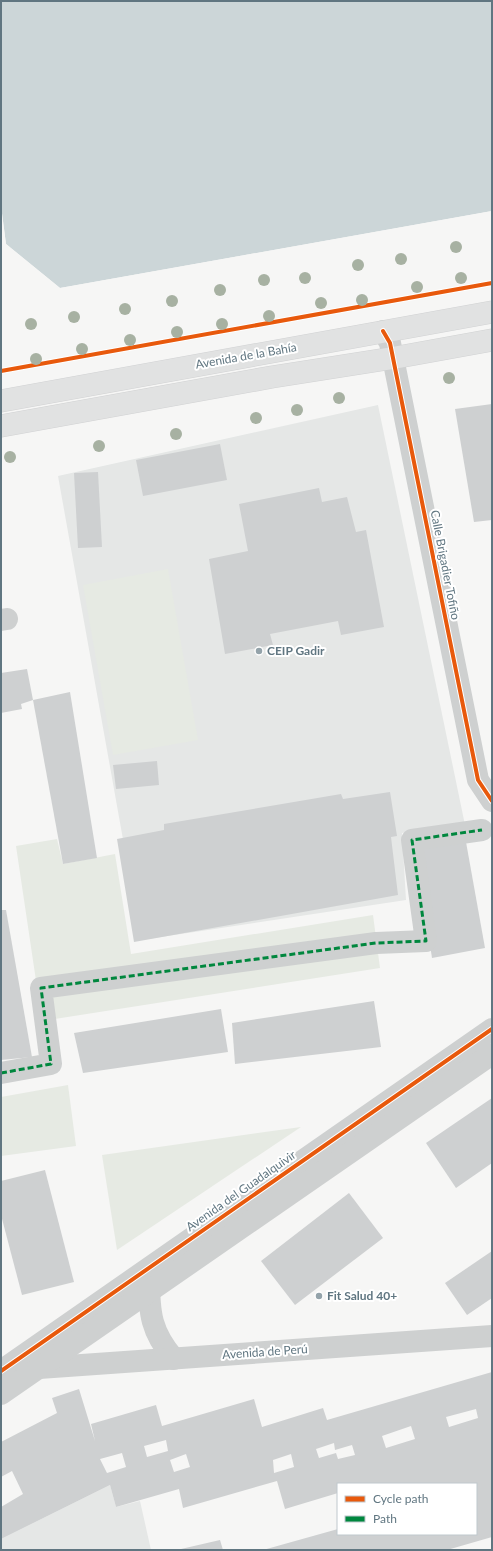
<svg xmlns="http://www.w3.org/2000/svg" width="493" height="1551" viewBox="0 0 493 1551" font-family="Lato,sans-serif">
	<rect width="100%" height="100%" fill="#f6f6f5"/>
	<g fill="#e5e7e6">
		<path d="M 378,405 L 465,825 L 402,833 L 406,900 L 141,940 L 58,476 Z"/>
		<path d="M 110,1485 L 116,1507 L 140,1501 L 151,1550 L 1,1550 L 1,1539 Z"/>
	</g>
	<g fill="#e6eae3">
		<path d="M 168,569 L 198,740 L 113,755 L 83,585 Z"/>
		<path d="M 57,839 L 63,864 L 115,854 L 131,954 L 373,915 L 380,968 L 42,1021 L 16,846 Z"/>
		<path d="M 68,1085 L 76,1146 L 1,1156 L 1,1097 Z"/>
		<path d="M 301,1127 L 117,1250 L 102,1155 Z"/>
	</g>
	<path fill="#ccd6d8" d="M 1,1 L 492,1 L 492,211 L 60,288 L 6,244 L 1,206 Z"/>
	<path fill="#f6f6f5" d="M 1,206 L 6,244 L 60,288 L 492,211 L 492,213 L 60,290 L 4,245 Z"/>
	<g fill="#ced0d1" fill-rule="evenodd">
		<path d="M 492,404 L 492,520 L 474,522 L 455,409 Z"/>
		<path d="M 220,444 L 227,480 L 143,496 L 136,460 Z"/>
		<path d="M 98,472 L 102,547 L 78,548 L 74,473 Z"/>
		<path d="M 319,488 L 322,502 L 347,497 L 356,532 L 366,530 L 384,627 L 341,635 L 338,621 L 270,634 L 273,645 L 225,654 L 209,559 L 248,551 L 239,504 Z"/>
		<path d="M 27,669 L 33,700 L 21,704 L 22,709 L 1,713 L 1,673 Z"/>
		<path d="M 70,692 L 97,858 L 63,864 L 33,700 Z"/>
		<path d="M 157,761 L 159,785 L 116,789 L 113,765 Z"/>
		<path d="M 390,792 L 397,836 L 391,837 L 398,895 L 134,942 L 117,839 L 164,830 L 164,824 L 341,794 L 343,799 Z"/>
		<path d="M 466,842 L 485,948 L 432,958 L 415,849 Z"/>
		<path d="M 1,910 L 6,910 L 32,1057 L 1,1060 Z"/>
		<path d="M 374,1001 L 381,1047 L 235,1064 L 232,1023 Z"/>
		<path d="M 221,1009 L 228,1052 L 83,1073 L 74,1033 Z"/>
		<path d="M 492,1098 L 492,1163 L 456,1188 L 426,1143 Z"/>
		<path d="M 45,1170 L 74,1282 L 22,1295 L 1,1215 L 1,1181 Z"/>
		<path d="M 349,1193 L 383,1238 L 295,1305 L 261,1261 Z"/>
		<path d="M 492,1251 L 492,1298 L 467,1315 L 445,1283 Z"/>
		<path d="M 492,1372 L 492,1537 L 447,1550 L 263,1550 L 338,1529 L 338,1534 L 476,1534 L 476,1484 L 338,1484 L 338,1493 L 285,1509 L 277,1481 L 183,1508 L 179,1489 L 116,1507 L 110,1485 L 1,1539 L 1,1507 L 23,1494 L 12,1471 L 1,1477 L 1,1442 L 57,1413 L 52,1398 L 79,1389 L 95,1441 L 91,1424 L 156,1405 L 162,1426 L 254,1399 L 262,1427 L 323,1408 L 327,1420 ZM 476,1409 L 478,1418 L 449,1427 L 446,1417 ZM 411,1426 L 415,1439 L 386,1448 L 382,1436 ZM 166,1440 L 168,1451 L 147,1457 L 144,1446 ZM 334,1443 L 335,1450 L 352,1445 L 355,1455 L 338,1459 L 336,1453 L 319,1458 L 316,1449 ZM 122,1453 L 126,1467 L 107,1473 L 100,1459 ZM 186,1454 L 190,1467 L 174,1472 L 170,1460 ZM 291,1454 L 294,1467 L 274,1473 L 273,1460 Z"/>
		<path d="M 220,1540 L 223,1550 L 181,1550 L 181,1549 Z"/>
	</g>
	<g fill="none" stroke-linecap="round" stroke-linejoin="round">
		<defs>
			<g id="major">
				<path d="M 1,401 L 492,312"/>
				<path d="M 1,426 L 272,377 L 393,358 L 492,340"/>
			</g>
		</defs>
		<use href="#major" stroke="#d1d2d3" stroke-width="23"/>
		<g stroke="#ced0d0" stroke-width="22">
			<path d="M 383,331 L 390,343 L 393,358 L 478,780 L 492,801"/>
			<path d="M 1,620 L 7,619"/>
			<path d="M 1,1073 L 51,1064 L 41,988 L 376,943 L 426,941 L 412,840 L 482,830"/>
			<path d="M 149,1279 C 149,1313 151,1332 174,1359"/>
			<path d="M 39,1368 L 492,1336"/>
			<path d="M 1,1371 L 492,1029"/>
			<path d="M 1,1394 L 492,1054"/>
		</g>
		<use href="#major" stroke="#e1e2e2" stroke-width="22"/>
		<path stroke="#00873e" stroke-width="3" stroke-dasharray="6 3" stroke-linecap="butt" d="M 1,1073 L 51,1064 L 41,988 L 376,943 L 426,941 L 412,840 L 482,830"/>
		<defs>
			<g id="cycleway">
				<path d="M 383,331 L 390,343 L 393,358 L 478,780 L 492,801"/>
				<path d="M 1,371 L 492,283"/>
				<path d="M 1,1371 L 492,1029"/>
			</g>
		</defs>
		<use href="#cycleway" stroke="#fff" stroke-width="6"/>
		<use href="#cycleway" stroke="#e8590c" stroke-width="4"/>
	</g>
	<g fill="#a7b1a2">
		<circle cx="456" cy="247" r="6"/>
		<circle cx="401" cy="259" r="6"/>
		<circle cx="358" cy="265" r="6"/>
		<circle cx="305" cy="278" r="6"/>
		<circle cx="461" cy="278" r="6"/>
		<circle cx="264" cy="280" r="6"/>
		<circle cx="417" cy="287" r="6"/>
		<circle cx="220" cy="290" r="6"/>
		<circle cx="362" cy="300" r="6"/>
		<circle cx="172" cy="301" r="6"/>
		<circle cx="321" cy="303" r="6"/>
		<circle cx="125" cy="309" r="6"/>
		<circle cx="269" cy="316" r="6"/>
		<circle cx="74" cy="317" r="6"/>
		<circle cx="31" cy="324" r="6"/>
		<circle cx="222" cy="324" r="6"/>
		<circle cx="177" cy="332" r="6"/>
		<circle cx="130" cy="340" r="6"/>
		<circle cx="82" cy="349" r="6"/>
		<circle cx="36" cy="359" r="6"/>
		<circle cx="449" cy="378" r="6"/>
		<circle cx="339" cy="398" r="6"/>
		<circle cx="297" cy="410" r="6"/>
		<circle cx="256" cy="418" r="6"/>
		<circle cx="176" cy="434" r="6"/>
		<circle cx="99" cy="446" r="6"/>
		<circle cx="10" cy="457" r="6"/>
	</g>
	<g fill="#94a3aa" stroke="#fff" stroke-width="1.5">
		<circle cx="259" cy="651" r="4"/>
		<circle cx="319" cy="1296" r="4"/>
	</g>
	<g text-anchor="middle" stroke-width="4" stroke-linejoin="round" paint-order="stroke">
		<g font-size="12" fill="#607681" stroke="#fff">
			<text transform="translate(246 356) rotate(-10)" y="4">Avenida de la Bahía</text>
			<text transform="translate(445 565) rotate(79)" y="4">Calle Brigadier Tofiño</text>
			<text transform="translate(241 1191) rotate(-35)" y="4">Avenida del Guadalquivir</text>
			<text transform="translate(265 1352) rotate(-4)" y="4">Avenida de Perú</text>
		</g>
		<g font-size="12" font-weight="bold" fill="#607681" stroke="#fff" text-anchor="start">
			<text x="267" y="655">CEIP Gadir</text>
			<text x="327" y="1300">Fit Salud 40+</text>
		</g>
	</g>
	<rect width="493" height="1551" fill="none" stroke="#607681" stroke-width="4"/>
	<rect x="337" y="1483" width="140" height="52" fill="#ffffff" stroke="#bfc8cd"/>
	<rect x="345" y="1496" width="20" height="6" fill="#e8590c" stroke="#bfc8cd"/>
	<text x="373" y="1503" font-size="12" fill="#607681">Cycle path</text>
	<rect x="345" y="1516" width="20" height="6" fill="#00873e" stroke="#bfc8cd"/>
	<text x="373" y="1523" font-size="12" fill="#607681">Path</text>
</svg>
